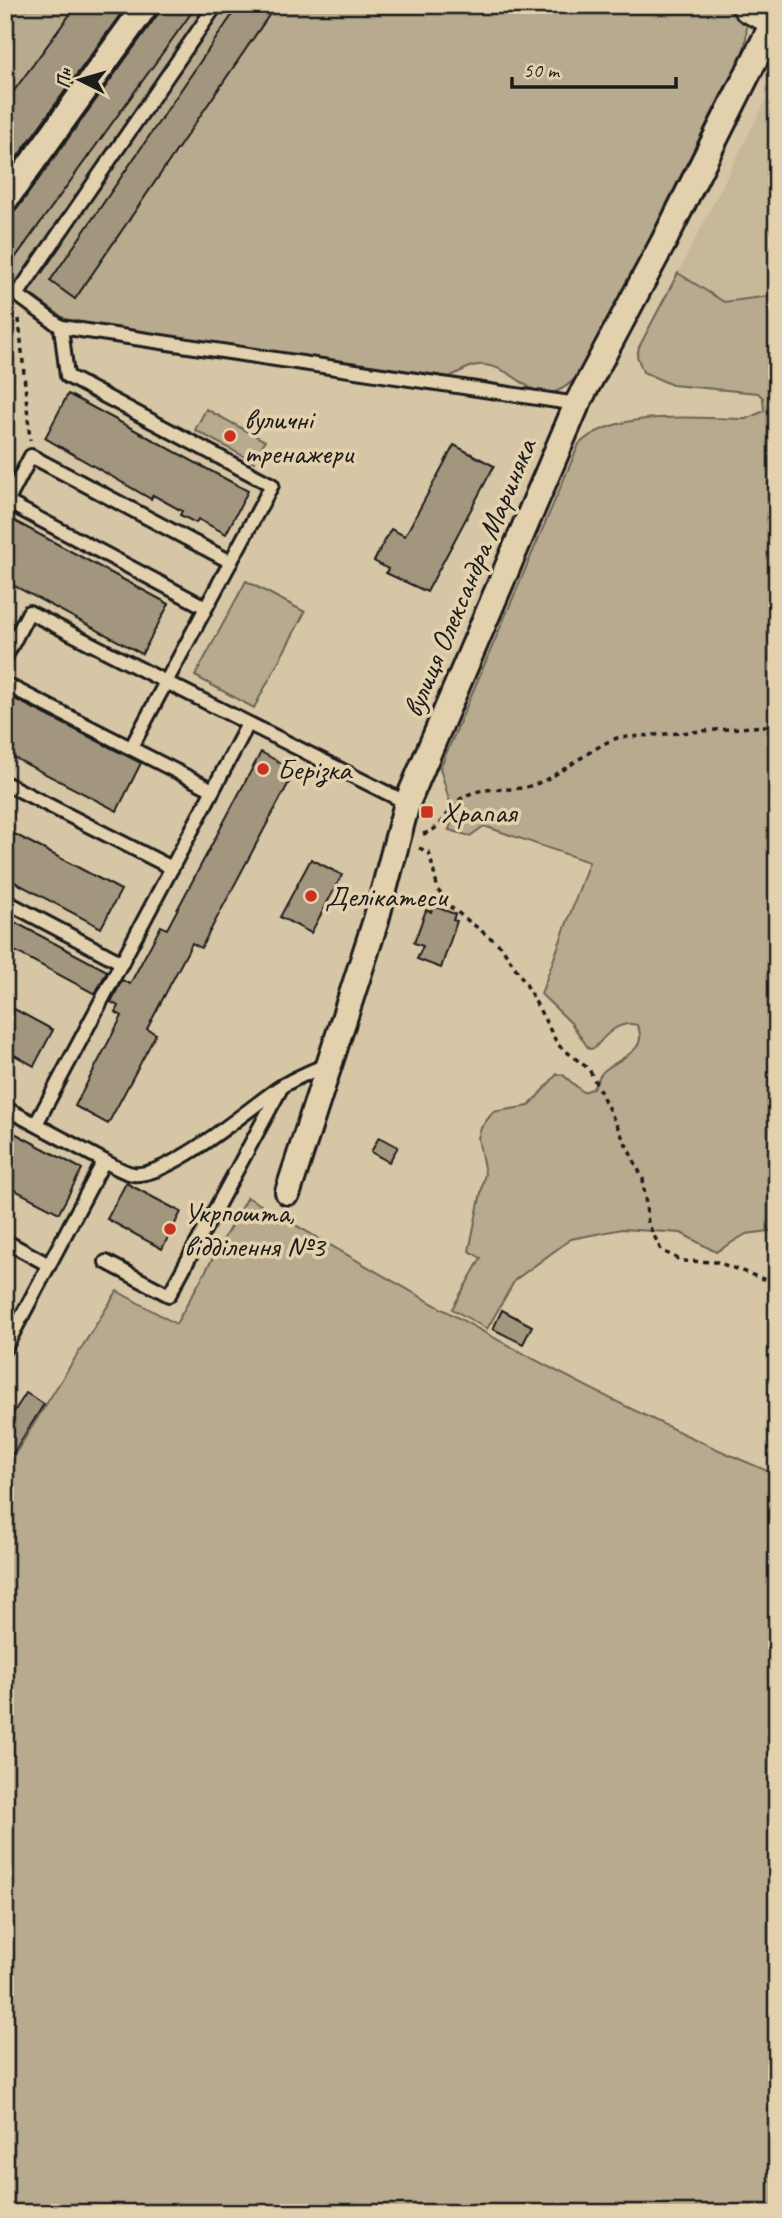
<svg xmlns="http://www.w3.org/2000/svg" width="782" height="2218" viewBox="0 0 782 2218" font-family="Caveat,sans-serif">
	<rect width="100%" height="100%" fill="#d7c6a5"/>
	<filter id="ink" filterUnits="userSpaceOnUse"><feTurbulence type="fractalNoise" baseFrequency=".0143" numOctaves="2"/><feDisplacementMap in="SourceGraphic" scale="14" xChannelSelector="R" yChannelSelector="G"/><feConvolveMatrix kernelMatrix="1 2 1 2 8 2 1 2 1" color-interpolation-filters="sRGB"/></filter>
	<g filter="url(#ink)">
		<path fill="#c7b89a" d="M 777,78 L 777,295 L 725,302 L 678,273 Z"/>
		<g fill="#b8aa8e" stroke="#6a6355" stroke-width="2">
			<path d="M 5,5 L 77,5 L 5,103 Z"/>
			<path d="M 159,5 L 718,5 L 746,19 C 749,44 741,62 727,83 L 586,367 C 537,425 529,370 484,365 C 470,363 457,375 444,379 L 68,321 L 5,276 L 5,221 Z"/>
			<path d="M 678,273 L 724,302 L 777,295 L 777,1230 L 746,1234 L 716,1252 L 681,1233 L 622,1229 L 571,1239 L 515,1280 L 487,1329 L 452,1309 L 481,1258 L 469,1251 L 485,1173 L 478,1138 L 481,1128 L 493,1112 L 529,1106 L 557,1074 L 563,1075 L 583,1092 L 592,1089 C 597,1083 599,1074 605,1070 C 621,1057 650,1050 637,1025 C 619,1020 605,1035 595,1048 L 589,1049 L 571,1023 L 541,994 L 589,862 L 484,826 L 470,836 L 449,830 L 453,814 L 440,768 L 579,444 C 617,408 696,419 746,419 L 764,411 L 763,398 L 758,393 L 672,385 L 643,372 L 637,356 L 639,347 Z"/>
			<path d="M 206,409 L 265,441 L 254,462 L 195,430 Z"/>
			<path d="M 246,581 L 305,612 L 254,708 L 195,676 Z"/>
			<path d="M 247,1197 C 419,1297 593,1399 777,1475 L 777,2213 L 5,2213 L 5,1470 L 117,1291 L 176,1324 Z"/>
		</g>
		<g fill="#a2967f" stroke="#1c1c1c" stroke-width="2">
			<path d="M 77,5 L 127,5 L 5,174 L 5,103 Z"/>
			<path d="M 161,5 L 197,5 L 5,272 L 5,215 L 17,209 L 158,14 Z"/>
			<path d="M 239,5 L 276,5 L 75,299 L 50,281 Z"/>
			<path d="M 68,394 L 248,491 L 226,534 L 198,519 L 196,523 L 180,515 L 182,511 L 153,495 L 151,499 L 45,438 Z"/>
			<path d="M 454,445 L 494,466 L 427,592 L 386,573 L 388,569 L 374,561 L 391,529 L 405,536 Z"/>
			<path d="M 5,516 L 169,604 L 142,654 L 5,581 Z"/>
			<path d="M 5,694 L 141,763 L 117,811 L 5,753 Z"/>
			<path d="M 261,752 L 295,771 L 201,948 L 192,943 L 147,1029 L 156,1034 L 108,1124 L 75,1106 L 122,1016 L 115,1012 L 118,1006 L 111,1002 L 122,980 L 130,984 L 161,926 L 167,929 Z"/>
			<path d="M 5,829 L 121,890 L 101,928 L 5,877 Z"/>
			<path d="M 311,859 L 342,875 L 311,933 L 280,917 Z"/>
			<path d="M 433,906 L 455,914 L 453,920 L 457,921 L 441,968 L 417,959 L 423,946 L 414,943 L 426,910 L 431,912 Z"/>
			<path d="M 5,917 L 107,971 L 95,994 L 5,946 Z"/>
			<path d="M 5,1004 L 53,1030 L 34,1066 L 5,1050 Z"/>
			<path d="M 5,1128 L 82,1169 L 59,1213 L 5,1185 Z"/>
			<path d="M 379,1137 L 398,1147 L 389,1162 L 371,1152 Z"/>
			<path d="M 126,1183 L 181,1212 L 162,1249 L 107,1219 Z"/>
			<path d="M 502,1310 L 532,1326 L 523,1344 L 493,1329 Z"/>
			<path d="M 26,1393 L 44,1404 L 5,1466 L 5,1426 Z"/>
		</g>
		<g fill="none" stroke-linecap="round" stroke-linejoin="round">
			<defs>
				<g id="service">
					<path d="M 5,286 L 61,327 L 577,404"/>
					<path d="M 17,295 L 216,5"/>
					<path d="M 61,327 L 67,376 L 272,485 L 166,682 L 407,803"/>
					<path d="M 205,607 L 7,502 L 31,456 L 231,562"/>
					<path d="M 5,658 L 29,612 L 166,682 L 131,748"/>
					<path d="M 5,684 L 213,790"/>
					<path d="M 5,783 L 172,868"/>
					<path d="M 5,901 L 122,963"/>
					<path d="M 5,1108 L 104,1161"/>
					<path d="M 36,1124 L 248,724"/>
					<path d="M 5,1241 L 49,1265"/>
					<path d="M 106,1262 L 169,1295 L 280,1090"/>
					<path d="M 5,1348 L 104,1161 C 112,1165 124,1173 133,1174 C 168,1179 249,1108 279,1088 C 294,1078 311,1072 327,1064"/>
				</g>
				<g id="minor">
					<path d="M 5,200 L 146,5"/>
					<path d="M 288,1192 L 376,920 L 407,803 L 577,404 L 663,243 L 776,17"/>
				</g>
				<path id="secondary" d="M 750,5 L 777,18"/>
			</defs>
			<use href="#service" stroke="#1c1c1c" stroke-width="18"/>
			<use href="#minor" stroke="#1c1c1c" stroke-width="30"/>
			<use href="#secondary" stroke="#1c1c1c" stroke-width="40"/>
			<g stroke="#1c1c1c" stroke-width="3.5" stroke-dasharray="5 5" stroke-linecap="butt">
				<path d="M 19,319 L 30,440"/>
				<path d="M 423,834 C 445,828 446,810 462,798 C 481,785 505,792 526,787 C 559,779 585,750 617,738 L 777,725"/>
				<path d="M 419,848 L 429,852 L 438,890 L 448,905 L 501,946 L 526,984 L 558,1045 L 589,1069 L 643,1179 L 648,1223 L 661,1250 L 682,1261 L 717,1262 L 777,1284"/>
			</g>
			<use href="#service" stroke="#e3d1ae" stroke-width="12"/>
			<use href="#minor" stroke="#e3d1ae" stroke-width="24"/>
			<use href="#secondary" stroke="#e3d1ae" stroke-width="35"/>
		</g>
	</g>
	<g fill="#c8321e" stroke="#e3d1ae" stroke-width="2.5">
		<circle cx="230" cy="436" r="7"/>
		<circle cx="263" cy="769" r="7"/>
		<rect x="420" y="805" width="14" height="14" rx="3.5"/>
		<circle cx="311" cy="896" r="7"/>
		<circle cx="170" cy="1229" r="7"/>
	</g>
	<g text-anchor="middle" stroke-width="7" stroke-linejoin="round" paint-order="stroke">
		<g font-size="30" fill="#1c1c1c" stroke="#e3d1ae" text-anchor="start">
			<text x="244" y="429">вуличні<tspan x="244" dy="34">тренажери</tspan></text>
			<text x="277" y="779">Берізка</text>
			<text x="441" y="822">Храпая</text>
			<text x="325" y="906">Делікатеси</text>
			<text x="184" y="1222">Укрпошта,<tspan x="184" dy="34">відділення №3</tspan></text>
		</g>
		<g font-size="30" fill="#1c1c1c" stroke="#e3d1ae">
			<text transform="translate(469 578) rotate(-67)" y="10">вулиця Олександра Мариняка</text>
		</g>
	</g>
	<rect width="782" height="2218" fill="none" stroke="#e3d1ae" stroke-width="28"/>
	<rect x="14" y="14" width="754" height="2190" fill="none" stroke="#1c1c1c" stroke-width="2.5" filter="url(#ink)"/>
	<g transform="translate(80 80) rotate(275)" stroke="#e3d1ae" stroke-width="5" paint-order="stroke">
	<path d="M0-5L12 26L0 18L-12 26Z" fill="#1c1c1c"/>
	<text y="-10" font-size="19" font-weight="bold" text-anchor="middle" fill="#1c1c1c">Пн</text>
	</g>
	<path d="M512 77v10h164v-10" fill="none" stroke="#1c1c1c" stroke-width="3.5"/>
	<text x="523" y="77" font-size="21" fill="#1c1c1c" stroke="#e3d1ae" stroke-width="5" paint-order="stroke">50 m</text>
</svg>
